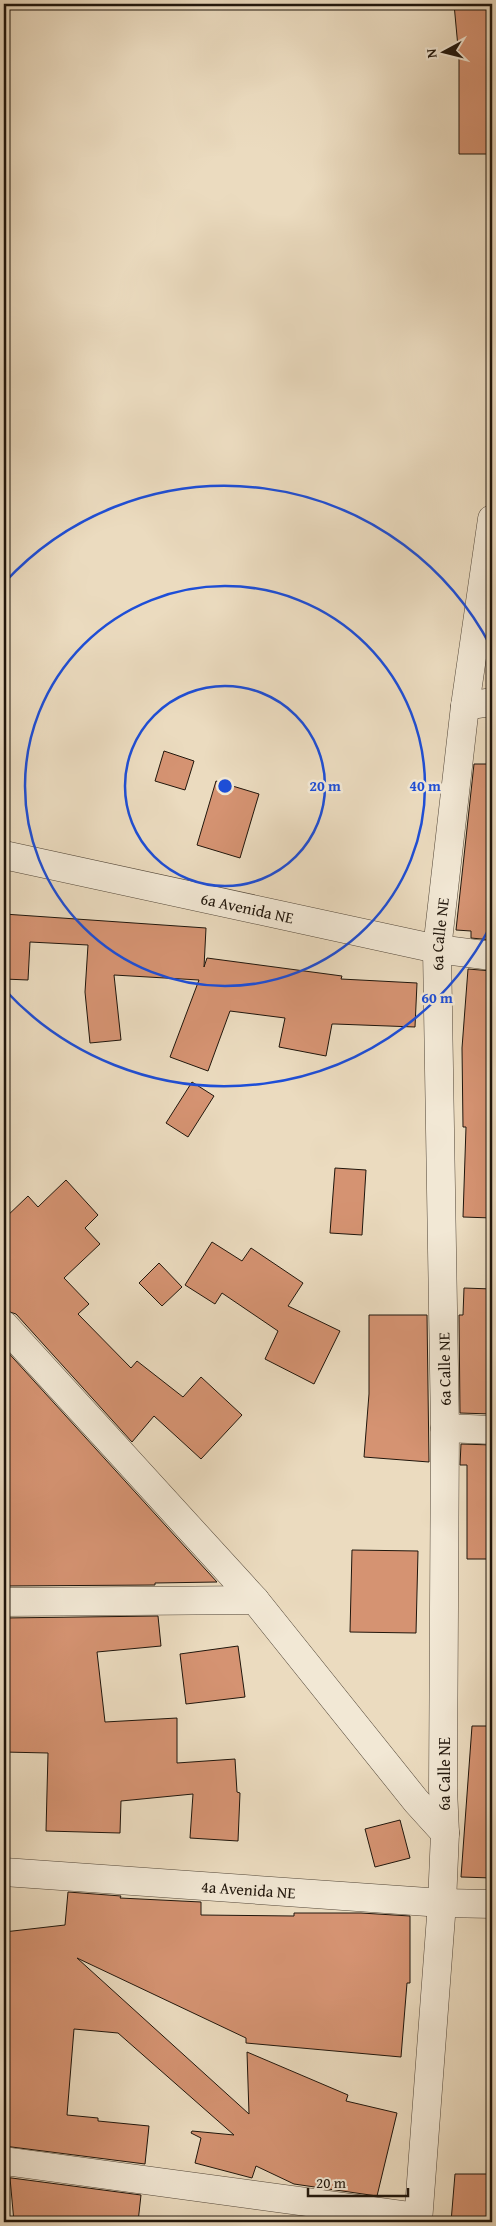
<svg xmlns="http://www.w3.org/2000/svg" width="496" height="2226" viewBox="0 0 496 2226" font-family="'Gentium Book Plus',serif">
	<rect width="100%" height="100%" fill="#ebdbbf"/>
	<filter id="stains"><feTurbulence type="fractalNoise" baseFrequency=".004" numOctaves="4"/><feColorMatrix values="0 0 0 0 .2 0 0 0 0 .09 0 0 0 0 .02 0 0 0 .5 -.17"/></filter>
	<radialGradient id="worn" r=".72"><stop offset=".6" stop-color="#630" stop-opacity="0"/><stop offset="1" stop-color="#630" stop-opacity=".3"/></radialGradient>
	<g fill="#d59372" stroke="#20160c">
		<path d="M 454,4 L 492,4 L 492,154 L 459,154 L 459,58 Z"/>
		<path d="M 164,751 L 194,761 L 185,790 L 155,781 Z"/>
		<path d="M 474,764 L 492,764 L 492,940 L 471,938 L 471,931 L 456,930 Z"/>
		<path d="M 216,781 L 259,794 L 240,858 L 197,845 Z"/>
		<path d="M 4,914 L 206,928 L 204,967 L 207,958 L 342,976 L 341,979 L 417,983 L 415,1027 L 335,1024 L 332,1024 L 326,1056 L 279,1047 L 285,1018 L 230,1011 L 208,1071 L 170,1057 L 199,980 L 114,975 L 121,1040 L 90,1043 L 85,992 L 88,945 L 30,942 L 28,980 L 4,979 Z"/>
		<path d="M 468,969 L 492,971 L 492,1218 L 463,1217 L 466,1127 L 463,1127 L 462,1048 Z"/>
		<path d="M 192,1082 L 214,1096 L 188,1137 L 166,1123 Z"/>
		<path d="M 335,1168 L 366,1170 L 362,1235 L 330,1233 Z"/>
		<path d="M 66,1180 L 98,1215 L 85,1228 L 100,1244 L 64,1278 L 89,1304 L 78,1314 L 131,1368 L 137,1361 L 183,1397 L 201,1377 L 242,1415 L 201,1459 L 154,1416 L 132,1442 L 16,1314 L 4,1310 L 4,1219 L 28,1196 L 38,1207 Z"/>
		<path d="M 212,1242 L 242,1261 L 251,1248 L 303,1283 L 288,1306 L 340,1331 L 314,1384 L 265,1359 L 278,1331 L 222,1293 L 215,1304 L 185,1285 Z"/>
		<path d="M 159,1263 L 182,1287 L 162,1306 L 139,1283 Z"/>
		<path d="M 464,1288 L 492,1289 L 492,1414 L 460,1413 L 459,1315 L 463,1315 Z"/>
		<path d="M 369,1315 L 427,1315 L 429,1462 L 364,1457 L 369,1394 Z"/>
		<path d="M 4,1348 L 217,1582 L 155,1583 L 155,1585 L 4,1586 Z"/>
		<path d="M 461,1444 L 492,1445 L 492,1559 L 467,1559 L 467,1465 L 460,1465 Z"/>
		<path d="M 352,1550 L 418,1551 L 416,1633 L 350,1632 Z"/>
		<path d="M 158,1616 L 161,1646 L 97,1652 L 105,1722 L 177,1718 L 177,1763 L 235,1759 L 237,1792 L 240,1793 L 238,1841 L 190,1838 L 193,1794 L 121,1801 L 120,1833 L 46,1831 L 48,1753 L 4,1752 L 4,1618 Z"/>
		<path d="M 238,1646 L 245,1697 L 186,1704 L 180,1654 Z"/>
		<path d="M 472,1726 L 492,1726 L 492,1878 L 461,1877 Z"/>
		<path d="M 400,1820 L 410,1858 L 375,1867 L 365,1829 Z"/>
		<path d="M 68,1892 L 121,1896 L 120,1898 L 201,1902 L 201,1915 L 294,1916 L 294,1913 L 361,1913 L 410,1916 L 410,1983 L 407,1983 L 401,2057 L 246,2043 L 246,2038 L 77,1958 L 249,2114 L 247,2052 L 348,2095 L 346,2101 L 397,2113 L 377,2196 L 294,2184 L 256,2166 L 252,2178 L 195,2163 L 201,2138 L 191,2133 L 192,2131 L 234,2135 L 118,2033 L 74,2029 L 67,2115 L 98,2118 L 98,2121 L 149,2126 L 145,2164 L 4,2146 L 4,1932 L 65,1925 Z"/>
		<path d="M 455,2174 L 492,2174 L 492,2222 L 451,2222 Z"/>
		<path d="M 4,2177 L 141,2195 L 138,2222 L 14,2222 L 10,2178 Z"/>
		<path d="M 298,2217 L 340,2222 L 297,2222 Z"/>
	</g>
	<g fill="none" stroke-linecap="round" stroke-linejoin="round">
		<defs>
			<g id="minor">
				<path d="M 465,706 L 492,702"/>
				<path id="s1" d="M 4,855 L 437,949 L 492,956"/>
				<path d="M 4,1325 L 255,1600 L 416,1801 L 445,1833"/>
				<path d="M 445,1428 L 492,1430"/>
				<path d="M 4,1602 L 255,1600"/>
				<path id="s2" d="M 4,1872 L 442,1903 L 492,1904"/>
				<path d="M 4,2161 L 418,2217"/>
				<path id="s3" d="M 418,2222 L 442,1903 L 445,1833 L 443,1789 L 445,1428 L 437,949 L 465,706 L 492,519"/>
			</g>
		</defs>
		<use href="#minor" stroke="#534739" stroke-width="29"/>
		<use href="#minor" stroke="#f2e8d5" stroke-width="28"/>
	</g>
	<g fill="none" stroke="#1d4ed8" stroke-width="2.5">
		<circle cx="225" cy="786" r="100"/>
		<circle cx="225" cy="786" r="200"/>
		<path d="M491 925A300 300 0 0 1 4 989M4 583A300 300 0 0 1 491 647"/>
	</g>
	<g text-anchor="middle" stroke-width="5" stroke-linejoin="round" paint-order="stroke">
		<g font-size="16" fill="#20160c" stroke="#f2e8d5">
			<text dy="6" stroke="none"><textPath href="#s1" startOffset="249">6a Avenida NE</textPath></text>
			<text dy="6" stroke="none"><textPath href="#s3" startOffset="1289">6a Calle NE</textPath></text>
			<text transform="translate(444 1369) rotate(-91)" y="6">6a Calle NE</text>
			<text transform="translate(444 1774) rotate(-90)" y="6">6a Calle NE</text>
			<text dy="6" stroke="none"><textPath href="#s2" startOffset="245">4a Avenida NE</textPath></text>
		</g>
	</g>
	<circle cx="225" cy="786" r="8" fill="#1d4ed8" stroke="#f2e8d5" stroke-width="2.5"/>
	<g font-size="15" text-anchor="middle" font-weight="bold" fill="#1d4ed8" stroke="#f2e8d5" stroke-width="5" stroke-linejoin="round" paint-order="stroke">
		<text x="325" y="791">20 m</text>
		<text x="425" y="791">40 m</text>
		<text x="437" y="1003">60 m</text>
	</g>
	<rect width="496" height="2226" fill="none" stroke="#ebdbbf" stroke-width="20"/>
	<rect x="5" y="5" width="486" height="2216" fill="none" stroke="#20160c" stroke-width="2.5"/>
	<rect x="10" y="10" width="476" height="2206" fill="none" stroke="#20160c"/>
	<g transform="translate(444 52) rotate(263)" stroke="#f2e8d5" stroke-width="4" paint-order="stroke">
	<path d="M0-4L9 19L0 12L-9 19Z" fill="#20160c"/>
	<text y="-8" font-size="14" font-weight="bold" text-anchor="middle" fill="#20160c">N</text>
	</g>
	<path d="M308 2188v8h100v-8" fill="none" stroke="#20160c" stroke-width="2.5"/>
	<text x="316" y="2188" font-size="15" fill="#20160c" stroke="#f2e8d5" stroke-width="4" paint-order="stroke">20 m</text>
	<rect width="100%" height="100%" filter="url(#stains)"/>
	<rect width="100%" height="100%" fill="url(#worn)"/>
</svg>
